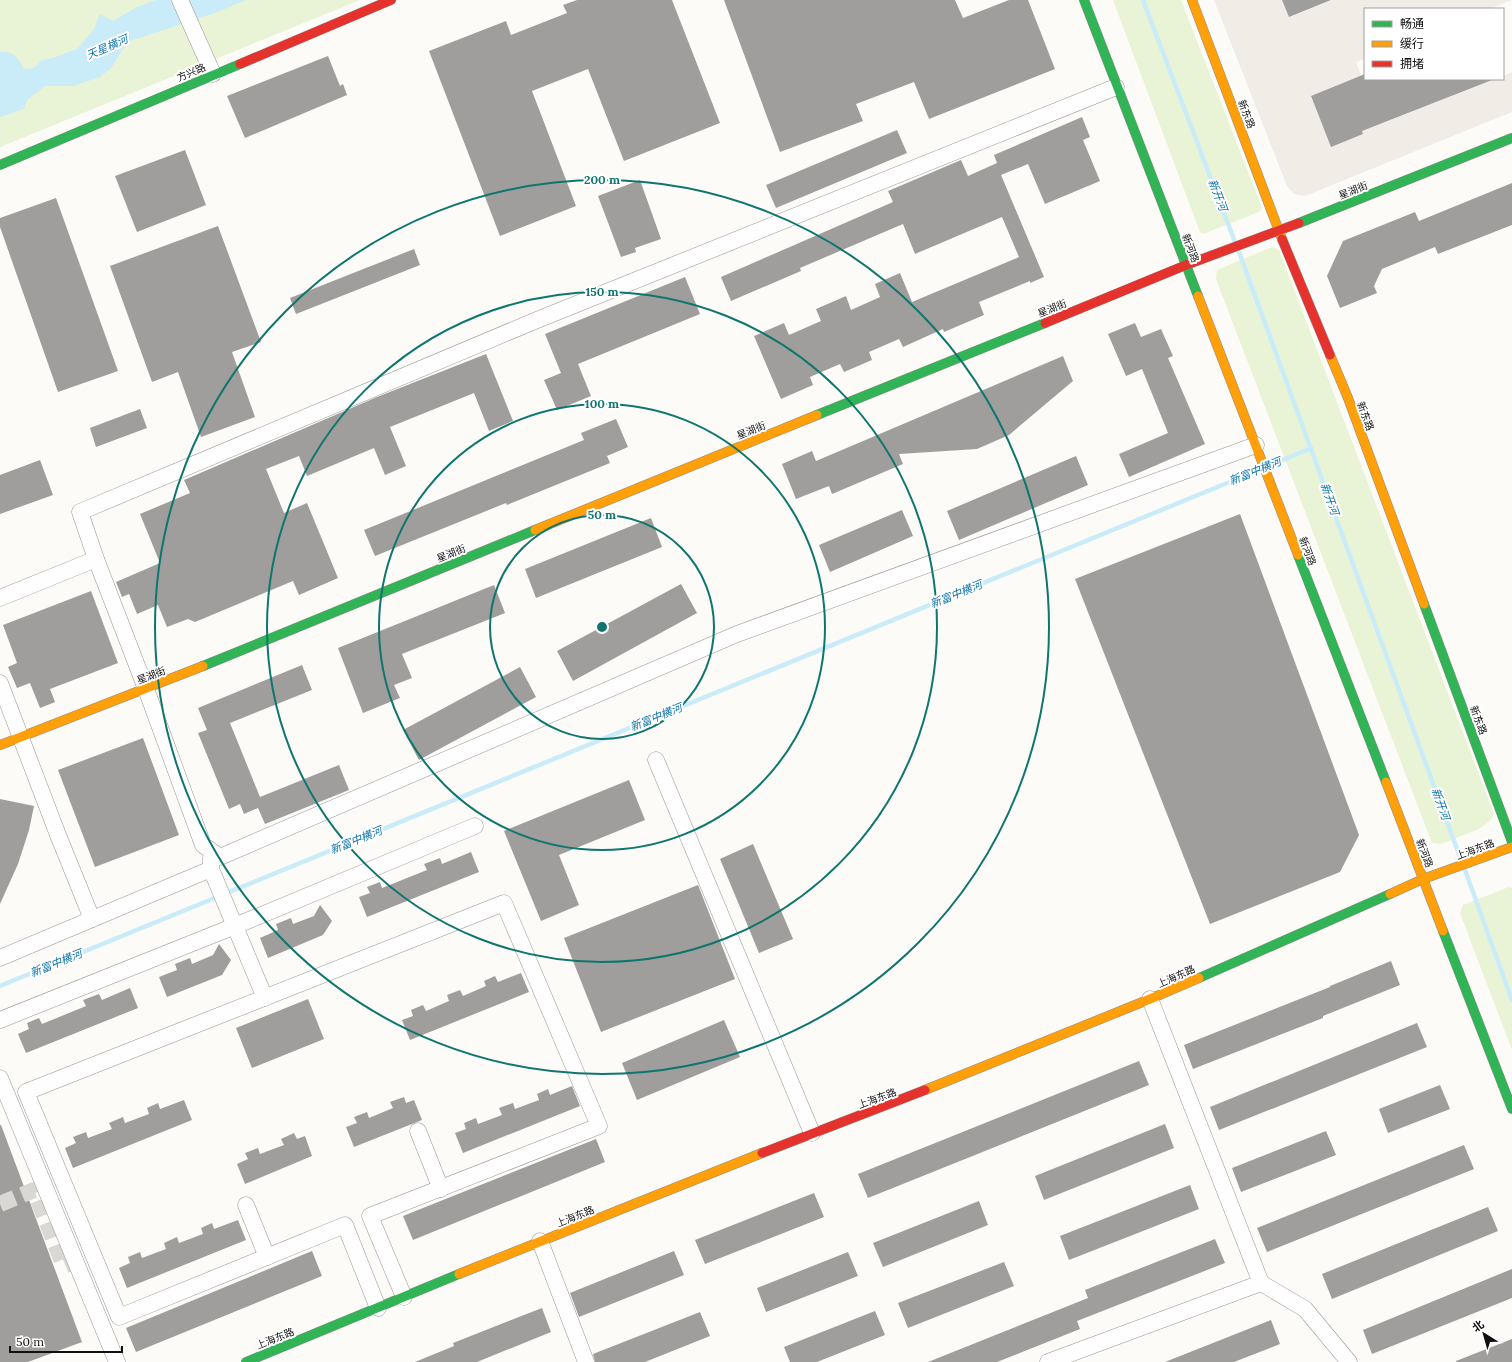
<svg xmlns="http://www.w3.org/2000/svg" width="1512" height="1362" viewBox="0 0 1512 1362" font-family="Lora,'Noto Sans SC',serif">
	<rect width="100%" height="100%" fill="#fcfbf7"/>
	<g fill="#e9f3d5">
		<path d="M 0,0 L 360,0 L 0,147 Z"/>
		<path d="M 1113,0 L 1181,0 L 1262,208 L 1259,212 L 1203,234 L 1200,232 Z"/>
		<path d="M 1272,247 L 1279,250 L 1494,814 L 1490,821 L 1479,829 L 1441,844 L 1432,843 L 1216,279 L 1217,270 Z"/>
		<path d="M 1509,887 L 1512,888 L 1512,1050 L 1460,913 L 1463,905 Z"/>
	</g>
	<path fill="#f1ede6" fill-rule="evenodd" d="M 1214,0 L 1282,0 L 1290,17 L 1332,0 L 1512,0 L 1490,9 L 1365,9 L 1365,59 L 1356,62 L 1380,124 L 1449,97 L 1442,79 L 1464,79 L 1469,89 L 1495,79 L 1503,79 L 1503,76 L 1512,72 L 1512,112 L 1310,194 L 1304,196 L 1294,194 L 1287,186 ZM 1343,83 L 1363,134 L 1331,146 L 1311,97 Z"/>
	<path fill="#caecf9" d="M 156,0 L 246,0 L 215,13 L 127,42 L 112,67 L 100,77 L 73,86 L 45,86 L 27,100 L 24,109 L 0,117 L 0,52 C 13,50 19,59 24,69 L 34,68 L 42,60 L 53,58 L 77,49 L 94,29 L 100,14 L 113,21 L 137,7 Z"/>
	<g fill="none" stroke-linecap="round" stroke-linejoin="round">
		<g stroke="#caecf9" stroke-width="4.5">
			<path d="M 1143,0 L 1235,242"/>
			<path d="M 1239,252 L 1461,860"/>
			<path d="M 1269,466 L 1311,448"/>
			<path d="M 1465,870 L 1512,1000"/>
			<path d="M 0,986 L 1259,470"/>
		</g>
	</g>
	<g fill="#a09e9c">
		<path d="M 577,0 L 672,0 L 720,123 L 624,161 L 588,69 L 532,91 L 576,206 L 500,236 L 429,51 L 506,21 L 511,35 L 567,13 L 563,5 Z"/>
		<path d="M 724,0 L 955,0 L 963,18 L 1009,0 L 1028,0 L 1055,69 L 929,119 L 914,82 L 856,104 L 863,121 L 780,152 Z"/>
		<path d="M 1282,0 L 1331,0 L 1289,17 Z"/>
		<path d="M 328,56 L 340,86 L 343,84 L 347,95 L 245,138 L 227,96 Z"/>
		<path d="M 1365,74 L 1365,79 L 1492,80 L 1362,131 L 1363,134 L 1331,147 L 1311,96 Z"/>
		<path d="M 1082,117 L 1090,137 L 1083,140 L 1100,181 L 1045,204 L 1028,164 L 1001,175 L 1044,277 L 1030,283 L 1030,281 L 979,302 L 984,315 L 944,332 L 943,329 L 903,347 L 899,339 L 869,352 L 872,360 L 844,372 L 840,364 L 810,377 L 813,385 L 781,399 L 754,336 L 784,323 L 789,335 L 821,321 L 816,309 L 846,296 L 851,310 L 880,297 L 875,284 L 900,273 L 912,302 L 1019,257 L 1002,217 L 915,254 L 903,224 L 800,268 L 801,271 L 731,301 L 721,277 L 893,202 L 888,191 L 961,160 L 968,176 L 997,163 L 994,155 Z"/>
		<path d="M 897,130 L 907,153 L 776,208 L 766,185 Z"/>
		<path d="M 185,150 L 206,205 L 137,232 L 115,176 Z"/>
		<path d="M 640,180 L 661,239 L 635,248 L 636,252 L 621,257 L 598,196 Z"/>
		<path d="M 1512,183 L 1512,225 L 1438,254 L 1435,247 L 1382,269 L 1374,286 L 1377,293 L 1340,308 L 1327,276 L 1343,241 L 1415,212 L 1419,221 Z"/>
		<path d="M 56,198 L 118,371 L 58,392 L 0,227 L 0,218 Z"/>
		<path d="M 218,226 L 261,342 L 232,352 L 255,417 L 201,437 L 178,372 L 152,382 L 110,266 Z"/>
		<path d="M 414,249 L 420,265 L 296,314 L 290,298 Z"/>
		<path d="M 685,277 L 700,314 L 578,364 L 591,396 L 557,410 L 544,380 L 561,373 L 545,334 Z"/>
		<path d="M 1135,323 L 1141,337 L 1161,329 L 1173,356 L 1168,358 L 1205,444 L 1129,477 L 1119,454 L 1168,433 L 1142,369 L 1126,376 L 1108,334 Z"/>
		<path d="M 486,354 L 513,421 L 489,431 L 474,393 L 390,427 L 406,466 L 385,475 L 374,448 L 307,476 L 299,456 L 266,469 L 284,513 L 307,503 L 338,578 L 299,595 L 293,581 L 195,622 L 188,619 L 167,627 L 158,605 L 137,614 L 129,594 L 122,597 L 116,582 L 160,563 L 140,514 L 190,493 L 184,480 L 377,397 Z"/>
		<path d="M 1063,356 L 1073,381 L 1009,435 L 977,449 L 899,454 L 903,464 L 832,494 L 829,486 L 796,499 L 782,464 L 812,451 L 816,461 Z"/>
		<path d="M 140,409 L 147,428 L 96,447 L 90,428 Z"/>
		<path d="M 616,419 L 628,447 L 607,456 L 610,463 L 507,505 L 506,503 L 375,556 L 364,530 L 584,440 L 581,433 Z"/>
		<path d="M 1076,456 L 1088,485 L 959,540 L 947,511 Z"/>
		<path d="M 40,460 L 53,495 L 0,514 L 0,475 Z"/>
		<path d="M 902,510 L 913,536 L 830,572 L 819,545 Z"/>
		<path d="M 1240,514 L 1359,835 L 1340,872 L 1210,924 L 1075,579 Z"/>
		<path d="M 651,518 L 662,547 L 536,598 L 525,569 Z"/>
		<path d="M 681,584 L 697,613 L 573,681 L 557,651 Z"/>
		<path d="M 494,585 L 505,613 L 402,654 L 412,678 L 394,685 L 400,698 L 363,713 L 338,648 Z"/>
		<path d="M 91,591 L 118,663 L 50,689 L 55,702 L 40,708 L 30,683 L 17,688 L 8,667 L 17,663 L 3,625 Z"/>
		<path d="M 302,665 L 312,690 L 230,723 L 260,797 L 339,765 L 349,790 L 265,824 L 258,808 L 244,814 L 240,804 L 229,809 L 198,733 L 207,730 L 198,708 Z"/>
		<path d="M 520,667 L 536,697 L 419,760 L 403,730 Z"/>
		<path d="M 143,738 L 179,835 L 95,867 L 58,770 Z"/>
		<path d="M 629,780 L 645,820 L 559,855 L 579,905 L 541,921 L 504,831 Z"/>
		<path d="M 0,799 L 34,806 L 29,830 L 18,864 L 0,904 Z"/>
		<path d="M 753,844 L 793,939 L 759,953 L 720,859 Z"/>
		<path d="M 471,852 L 479,872 L 367,917 L 359,897 L 370,893 L 367,887 L 380,882 L 382,888 L 427,870 L 424,864 L 440,858 L 442,864 Z"/>
		<path d="M 698,885 L 735,979 L 601,1032 L 564,938 Z"/>
		<path d="M 320,905 L 332,921 L 323,935 L 268,958 L 260,938 L 278,930 L 276,924 L 291,918 L 293,924 L 314,916 Z"/>
		<path d="M 219,944 L 231,960 L 222,975 L 167,997 L 159,977 L 177,970 L 175,964 L 190,958 L 192,964 L 213,955 Z"/>
		<path d="M 1391,961 L 1400,985 L 1323,1016 L 1323,1018 L 1193,1069 L 1184,1045 L 1330,987 L 1330,986 Z"/>
		<path d="M 521,973 L 529,992 L 410,1040 L 402,1020 L 413,1016 L 411,1010 L 423,1005 L 426,1011 L 449,1001 L 447,995 L 460,990 L 463,996 L 486,986 L 484,981 L 495,976 L 498,982 Z"/>
		<path d="M 130,988 L 138,1008 L 26,1053 L 18,1034 L 29,1029 L 27,1023 L 39,1018 L 42,1024 L 86,1006 L 83,1000 L 99,994 L 102,1000 Z"/>
		<path d="M 308,999 L 324,1039 L 252,1068 L 236,1028 Z"/>
		<path d="M 724,1020 L 740,1057 L 637,1100 L 622,1063 Z"/>
		<path d="M 1417,1023 L 1427,1047 L 1219,1130 L 1210,1107 Z"/>
		<path d="M 1139,1061 L 1149,1085 L 868,1198 L 858,1174 Z"/>
		<path d="M 1440,1085 L 1450,1109 L 1388,1133 L 1379,1109 Z"/>
		<path d="M 572,1086 L 580,1106 L 463,1153 L 455,1133 L 466,1129 L 464,1123 L 476,1118 L 478,1124 L 502,1115 L 499,1108 L 513,1103 L 515,1109 L 539,1100 L 537,1094 L 548,1089 L 550,1095 Z"/>
		<path d="M 404,1097 L 406,1103 L 414,1100 L 422,1120 L 354,1147 L 346,1127 L 357,1123 L 354,1117 L 367,1112 L 369,1118 L 393,1108 L 390,1102 Z"/>
		<path d="M 184,1100 L 192,1120 L 73,1168 L 65,1148 L 76,1143 L 73,1137 L 86,1132 L 88,1138 L 112,1129 L 109,1123 L 123,1117 L 125,1123 L 149,1114 L 147,1108 L 158,1103 L 160,1109 Z"/>
		<path d="M 1165,1124 L 1174,1148 L 1044,1200 L 1035,1176 Z"/>
		<path d="M 0,1125 L 1,1125 L 82,1342 L 28,1362 L 0,1362 Z"/>
		<path d="M 1326,1131 L 1336,1155 L 1241,1192 L 1232,1168 Z"/>
		<path d="M 294,1133 L 297,1139 L 305,1136 L 312,1156 L 245,1184 L 237,1164 L 248,1159 L 245,1153 L 258,1148 L 260,1154 L 284,1145 L 281,1139 Z"/>
		<path d="M 596,1139 L 605,1162 L 413,1240 L 403,1216 Z"/>
		<path d="M 1464,1145 L 1474,1169 L 1267,1252 L 1257,1228 Z"/>
		<path d="M 1190,1185 L 1199,1209 L 1069,1260 L 1060,1236 Z"/>
		<path d="M 814,1193 L 824,1217 L 705,1264 L 695,1240 Z"/>
		<path d="M 979,1201 L 988,1225 L 883,1267 L 873,1243 Z"/>
		<path d="M 1488,1207 L 1498,1231 L 1332,1299 L 1322,1274 Z"/>
		<path d="M 238,1220 L 246,1240 L 127,1288 L 119,1268 L 130,1263 L 128,1257 L 140,1252 L 142,1258 L 166,1249 L 164,1243 L 177,1237 L 179,1243 L 203,1234 L 201,1228 L 212,1223 L 214,1229 Z"/>
		<path d="M 1215,1239 L 1225,1263 L 1077,1321 L 1080,1329 L 997,1362 L 928,1362 L 1088,1298 L 1085,1290 Z"/>
		<path d="M 312,1251 L 322,1276 L 136,1352 L 126,1328 Z"/>
		<path d="M 674,1251 L 684,1275 L 579,1317 L 570,1293 Z"/>
		<path d="M 848,1252 L 858,1276 L 766,1312 L 757,1288 Z"/>
		<path d="M 1004,1262 L 1014,1286 L 908,1328 L 898,1303 Z"/>
		<path d="M 1512,1269 L 1512,1298 L 1372,1354 L 1363,1330 Z"/>
		<path d="M 542,1308 L 551,1332 L 477,1362 L 415,1362 L 454,1346 L 453,1343 Z"/>
		<path d="M 875,1311 L 885,1335 L 817,1362 L 790,1362 L 784,1347 Z"/>
		<path d="M 700,1312 L 710,1336 L 645,1362 L 595,1362 L 593,1354 Z"/>
		<path d="M 1271,1320 L 1280,1344 L 1234,1362 L 1165,1362 Z"/>
		<path d="M 1512,1339 L 1512,1362 L 1456,1362 L 1456,1361 Z"/>
	</g>
	<g fill="none" stroke-linecap="round" stroke-linejoin="round">
		<path stroke="#d9d8d4" stroke-width="16" stroke-dasharray="16 8" stroke-linecap="butt" d="M 0,1204 L 34,1190 L 64,1266 L 76,1261"/>
		<defs>
			<g id="street">
				<path d="M 180,0 L 213,74"/>
				<path d="M 1116,87 L 537,320 L 80,512 L 96,559 L 146,689 L 203,845 L 220,857 L 737,634 L 1256,445"/>
				<path d="M 0,598 L 96,559"/>
				<path d="M 0,683 L 58,835 L 92,919"/>
				<path d="M 656,760 L 812,1133"/>
				<path d="M 211,858 L 211,869 L 265,998"/>
				<path d="M 0,958 L 211,869"/>
				<path d="M 0,1020 L 235,926 L 475,826"/>
				<path d="M 0,1078 L 117,1362"/>
				<path d="M 418,1131 L 441,1189"/>
				<path d="M 246,1205 L 267,1257"/>
				<path d="M 540,1241 L 586,1362"/>
				<path d="M 1261,1283 L 1305,1309 L 1349,1362"/>
				<path d="M 378,1308 L 345,1225 L 119,1317 L 26,1092 L 504,903 L 599,1126 L 370,1216 L 404,1297"/>
				<path d="M 1048,1362 L 1261,1283 L 1150,999"/>
			</g>
			<g id="fast">
				<path d="M 1084,0 L 1198,296"/>
				<path d="M 0,165 L 240,64"/>
				<path d="M 1299,223 L 1512,138"/>
				<path d="M 817,415 L 1045,323"/>
				<path d="M 1298,555 L 1386,782"/>
				<path d="M 1424,604 L 1512,842"/>
				<path d="M 203,666 L 535,530"/>
				<path d="M 1443,931 L 1512,1109"/>
				<path d="M 1199,978 L 1390,894"/>
				<path d="M 246,1362 L 459,1274"/>
			</g>
			<g id="slow">
				<path d="M 1192,0 L 1282,239"/>
				<path d="M 1198,296 L 1298,555"/>
				<path d="M 1330,355 L 1348,398 L 1424,604"/>
				<path d="M 535,530 L 817,415"/>
				<path d="M 0,745 L 203,666"/>
				<path d="M 1386,782 L 1443,931"/>
				<path d="M 1390,894 L 1423,879 L 1512,847"/>
				<path d="M 925,1090 L 1150,999 L 1199,978"/>
				<path d="M 459,1274 L 762,1153"/>
			</g>
			<g id="jam">
				<path d="M 240,64 L 391,0"/>
				<path d="M 1282,239 L 1330,355"/>
				<path d="M 1045,323 L 1186,265 L 1299,223"/>
				<path d="M 762,1153 L 925,1090"/>
			</g>
		</defs>
		<use href="#street" stroke="#969694" stroke-width="17"/>
		<use href="#fast" stroke="#8d8c8b" stroke-width="10"/>
		<use href="#slow" stroke="#8d8c8b" stroke-width="10"/>
		<use href="#jam" stroke="#8d8c8b" stroke-width="10"/>
		<use href="#street" stroke="#fffefe" stroke-width="16"/>
		<use href="#fast" stroke="#30b455" stroke-width="9"/>
		<use href="#slow" stroke="#ff9f0a" stroke-width="9"/>
		<use href="#jam" stroke="#e5322d" stroke-width="9"/>
	</g>
	<g fill="none" stroke="#0f766e" stroke-width="2">
		<circle cx="602" cy="627" r="112"/>
		<circle cx="602" cy="627" r="223"/>
		<circle cx="602" cy="627" r="335"/>
		<circle cx="602" cy="627" r="447"/>
	</g>
	<g text-anchor="middle" stroke-width="4" stroke-linejoin="round" paint-order="stroke">
		<g font-size="10" fill="#101010" stroke="#fff">
			<text transform="translate(191 72) rotate(-23)" y="4">方兴路</text>
			<text transform="translate(1247 114) rotate(69)" y="4">新东路</text>
			<text transform="translate(1353 190) rotate(-22)" y="4">星湖街</text>
			<text transform="translate(1191 248) rotate(69)" y="4">新河路</text>
			<text transform="translate(1052 308) rotate(-22)" y="4">星湖街</text>
			<text transform="translate(1366 416) rotate(70)" y="4">新东路</text>
			<text transform="translate(751 430) rotate(-22)" y="4">星湖街</text>
			<text transform="translate(1308 551) rotate(69)" y="4">新河路</text>
			<text transform="translate(451 553) rotate(-22)" y="4">星湖街</text>
			<text transform="translate(151 675) rotate(-21)" y="4">星湖街</text>
			<text transform="translate(1479 720) rotate(70)" y="4">新东路</text>
			<text transform="translate(1475 849) rotate(-20)" y="4">上海东路</text>
			<text transform="translate(1425 853) rotate(69)" y="4">新河路</text>
			<text transform="translate(1176 976) rotate(-24)" y="4">上海东路</text>
			<text transform="translate(877 1098) rotate(-20)" y="4">上海东路</text>
			<text transform="translate(575 1216) rotate(-22)" y="4">上海东路</text>
			<text transform="translate(275 1338) rotate(-22)" y="4">上海东路</text>
		</g>
		<g font-size="11" font-style="italic" fill="#1075ab" stroke="#fff">
			<text transform="translate(107 47) rotate(-24)" y="4">天星横河</text>
			<text transform="translate(1218 195) rotate(69)" y="4">新开河</text>
			<text transform="translate(1255 471) rotate(-22)" y="4">新富中横河</text>
			<text transform="translate(1330 499) rotate(70)" y="4">新开河</text>
			<text transform="translate(956 594) rotate(-22)" y="4">新富中横河</text>
			<text transform="translate(656 717) rotate(-22)" y="4">新富中横河</text>
			<text transform="translate(1441 804) rotate(70)" y="4">新开河</text>
			<text transform="translate(356 840) rotate(-22)" y="4">新富中横河</text>
			<text transform="translate(56 963) rotate(-22)" y="4">新富中横河</text>
		</g>
	</g>
	<circle cx="602" cy="627" r="6" fill="#0f766e" stroke="#fff" stroke-width="2"/>
	<g font-size="12" text-anchor="middle" font-weight="bold" fill="#0f766e" stroke="#fff" stroke-width="4" stroke-linejoin="round" paint-order="stroke">
		<text x="602" y="184">200 m</text>
		<text x="602" y="296">150 m</text>
		<text x="602" y="408">100 m</text>
		<text x="602" y="519">50 m</text>
	</g>
	<rect x="1364" y="8" width="140" height="72" fill="#ffffff" stroke="#9f9f9f"/>
	<rect x="1372" y="21" width="20" height="6" fill="#30b455" stroke="#9f9f9f"/>
	<text x="1400" y="28" font-size="12" fill="#101010">畅通</text>
	<rect x="1372" y="41" width="20" height="6" fill="#ff9f0a" stroke="#9f9f9f"/>
	<text x="1400" y="48" font-size="12" fill="#101010">缓行</text>
	<rect x="1372" y="61" width="20" height="6" fill="#e5322d" stroke="#9f9f9f"/>
	<text x="1400" y="68" font-size="12" fill="#101010">拥堵</text>
	<g transform="translate(1484 1334) rotate(323)" stroke="#ffffff" stroke-width="3" paint-order="stroke">
	<path d="M0-3L7 15L0 10L-7 15Z" fill="#101010"/>
	<text y="-6" font-size="11" font-weight="bold" text-anchor="middle" fill="#101010">北</text>
	</g>
	<path d="M10 1346v6h112v-6" fill="none" stroke="#101010" stroke-width="2"/>
	<text x="16" y="1346" font-size="12" fill="#101010" stroke="#ffffff" stroke-width="3" paint-order="stroke">50 m</text>
</svg>
